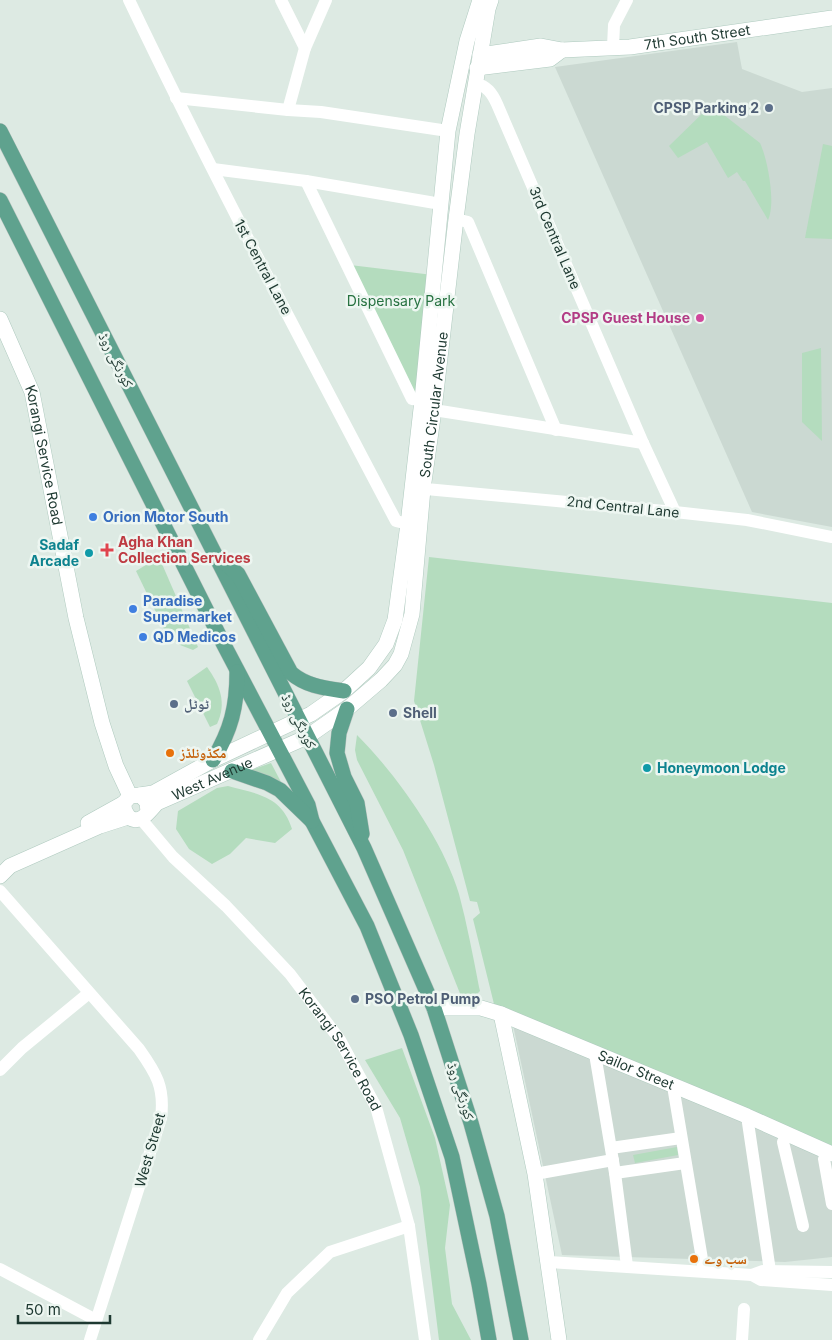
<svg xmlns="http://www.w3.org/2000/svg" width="832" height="1340" viewBox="0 0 832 1340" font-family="Inter,'Noto Naskh Arabic',sans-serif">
	<rect width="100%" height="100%" fill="#ddeae3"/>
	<g fill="#cbd9d2">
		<path d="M 737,42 L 742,69 L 802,92 L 832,88 L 832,527 L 752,512 L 555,67 Z"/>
		<path d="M 513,1025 L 832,1160 L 832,1257 L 785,1262 L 562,1255 Z"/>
	</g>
	<g fill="#b4dcbe">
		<path d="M 711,105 L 760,143 C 768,160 776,204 768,220 L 745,181 L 743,181 L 737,172 L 728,178 L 707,142 L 678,158 L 669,146 Z"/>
		<path d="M 823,144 L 832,146 L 832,239 L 805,238 Z"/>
		<path d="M 350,265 L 433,275 L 421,399 L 413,398 Z"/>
		<path d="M 821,348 L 822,441 L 802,422 L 802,353 Z"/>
		<path d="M 159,557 L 198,647 L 193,650 L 180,645 L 167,635 L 136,571 Z"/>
		<path d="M 429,557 L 832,603 L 832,1147 L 494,1004 L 473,919 L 480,913 L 477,902 L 470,901 L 434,765 L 414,701 Z"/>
		<path d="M 207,667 C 220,685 227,703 217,724 L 210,727 L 187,681 Z"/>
		<path d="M 357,735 C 397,775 443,840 459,894 C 467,924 473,956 479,987 L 480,991 L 477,994 L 461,996 L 403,850 L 357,760 L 355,750 Z"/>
		<path d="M 271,763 L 281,782 L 251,770 Z"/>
		<path d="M 228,786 C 257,794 282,796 292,829 L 275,843 L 246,838 L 230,854 L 212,864 L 189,849 L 176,829 L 178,811 L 217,788 Z"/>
		<path d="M 402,1048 L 435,1138 L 450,1205 L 445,1248 L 452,1304 L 471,1340 L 439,1340 L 420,1187 L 400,1118 L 365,1060 Z"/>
		<path d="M 677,1147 L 678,1155 L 635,1163 L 633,1155 Z"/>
	</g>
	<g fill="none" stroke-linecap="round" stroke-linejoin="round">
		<defs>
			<g id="secondary">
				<path id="s2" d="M 480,55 L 541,46 L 562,50 L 630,47 L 832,18"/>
				<path d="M 477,68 L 550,59 L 562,50"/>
				<path id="s3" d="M 0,319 L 32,392 L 76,618 L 102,723 L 116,766 L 130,796"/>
				<path d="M 140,795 L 153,793 L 213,760 L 311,714 L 344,691 L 369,668 L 386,644 L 395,620 L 408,524 L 422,400 L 448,131 L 467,41 L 480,0"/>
				<path id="s4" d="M 148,812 L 147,802 L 140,795 L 130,796 L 124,803 C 123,813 131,824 142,818 C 147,815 153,807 157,803 L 307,737 L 347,709 L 381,680 L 395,665 L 401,654 L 412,614 L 423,489 L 434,410 L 456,219 L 467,134 L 488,9 L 491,0"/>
				<path d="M 88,823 L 124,803"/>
				<path d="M 0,876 L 10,866 L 100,826 L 128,817"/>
				<path id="s5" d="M 434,1008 L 481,1008 L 501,1014 L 747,1116 L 832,1154"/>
				<path d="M 501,1014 L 535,1174 L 559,1340"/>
			</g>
			<g id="primary">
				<path d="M 0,131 L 364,848 L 434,1008 L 471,1123 L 497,1216 L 521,1340"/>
				<path d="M 0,200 L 224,645 L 308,805 L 312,821 L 367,926 L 411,1035 L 452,1157 L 479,1284 L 489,1340"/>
				<path d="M 218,557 L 238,574 L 291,673 C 306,686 324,688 344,691"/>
				<path d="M 347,709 L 339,733 L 337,753 L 344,777 L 357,803 L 362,834"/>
				<path d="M 213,760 C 231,730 237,707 237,672"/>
				<path d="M 232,771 L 267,783 L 280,790 L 312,821"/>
			</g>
		</defs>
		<use href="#secondary" stroke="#afcabf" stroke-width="16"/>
		<use href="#primary" stroke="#bcc4c1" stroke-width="16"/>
		<g stroke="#fff" stroke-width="12">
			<path d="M 129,0 C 213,176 305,348 396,521 L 408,524"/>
			<path d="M 281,0 L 305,48"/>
			<path d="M 613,47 L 614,25 L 627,0"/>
			<path d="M 475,83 C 487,86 492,93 497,104 L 643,443 L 675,512"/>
			<path d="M 176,98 L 288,110 L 321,112 L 448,131"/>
			<path d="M 288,110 L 305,48 L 326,0"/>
			<path d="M 213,169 L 306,181 L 441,204"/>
			<path d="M 306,181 L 412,399 L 422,400"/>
			<path d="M 456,219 L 468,222 L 556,430"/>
			<path d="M 434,410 L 643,443"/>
			<path d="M 415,488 L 675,512 L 747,520 L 832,537"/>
			<path id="s1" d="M 141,819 L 173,857 L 226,906 L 290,974 L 340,1040 L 376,1107 L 409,1226 L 425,1340"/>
			<path d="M 0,891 L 139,1049 C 156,1073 165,1087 161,1118 L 90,1340"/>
			<path d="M 595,1054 L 615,1173 L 627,1266"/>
			<path d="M 0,1070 L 22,1048 L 89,993"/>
			<path d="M 673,1086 L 704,1271"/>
			<path d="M 747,1116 L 770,1271"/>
			<path d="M 787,1134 L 783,1142 L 803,1226"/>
			<path d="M 611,1148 L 681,1138"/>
			<path d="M 827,1152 L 824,1159 L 832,1204"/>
			<path d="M 615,1173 L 685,1163"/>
			<path d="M 535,1174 L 613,1160"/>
			<path d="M 549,1262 L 752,1275 L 763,1271 L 832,1272"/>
			<path d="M 0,1269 L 96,1320"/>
			<path d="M 752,1275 L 761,1280 L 832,1285"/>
			<path d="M 259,1340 L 287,1293 L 330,1252 L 409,1226"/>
			<path d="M 742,1340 L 744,1309"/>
		</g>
		<use href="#secondary" stroke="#fff" stroke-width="15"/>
		<use href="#primary" stroke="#5fa28e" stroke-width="15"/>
	</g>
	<g fill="#5c6f8a" stroke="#edf6f1" stroke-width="2">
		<circle cx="769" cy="108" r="5"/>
		<circle cx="174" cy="704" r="5"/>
		<circle cx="393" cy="713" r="5"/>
		<circle cx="355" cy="999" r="5"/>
	</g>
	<circle fill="#d1479c" stroke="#edf6f1" stroke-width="2" cx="700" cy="318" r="5"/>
	<g fill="#3f7fe0" stroke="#edf6f1" stroke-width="2">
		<circle cx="93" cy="517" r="5"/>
		<circle cx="133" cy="609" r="5"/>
		<circle cx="143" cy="637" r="5"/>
	</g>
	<path fill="#e0444e" stroke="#edf6f1" stroke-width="2" d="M104.5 542.5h5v5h5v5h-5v5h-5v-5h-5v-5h5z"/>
	<g fill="#0f9aa8" stroke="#edf6f1" stroke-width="2">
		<circle cx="89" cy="553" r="5"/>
		<circle cx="647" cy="768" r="5"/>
	</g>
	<g fill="#e8710a" stroke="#edf6f1" stroke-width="2">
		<circle cx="170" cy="753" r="5"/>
		<circle cx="694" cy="1259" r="5"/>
	</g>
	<g text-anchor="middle" stroke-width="5" stroke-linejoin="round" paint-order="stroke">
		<g font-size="14" fill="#1e3931" stroke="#edf6f1">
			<text dy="5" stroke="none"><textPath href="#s2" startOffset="219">7th South Street</textPath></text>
			<text transform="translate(555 238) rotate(67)" y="5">3rd Central Lane</text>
			<text transform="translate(263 267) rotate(62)" y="5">1st Central Lane</text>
			<text transform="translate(116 360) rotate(63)" y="5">کورنگی روڈ</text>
			<text dy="5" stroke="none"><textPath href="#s4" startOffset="632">South Circular Avenue</textPath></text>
			<text dy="5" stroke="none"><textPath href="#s3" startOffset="144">Korangi Service Road</textPath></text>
			<text transform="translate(623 507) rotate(6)" y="5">2nd Central Lane</text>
			<text transform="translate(299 721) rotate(63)" y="5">کورنگی روڈ</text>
			<text dy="5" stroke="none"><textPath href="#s4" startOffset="150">West Avenue</textPath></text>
			<text dy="5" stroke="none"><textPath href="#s1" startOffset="306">Korangi Service Road</textPath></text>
			<text dy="5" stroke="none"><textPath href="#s5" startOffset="214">Sailor Street</textPath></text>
			<text transform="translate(461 1091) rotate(72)" y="5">کورنگی روڈ</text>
			<text transform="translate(150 1150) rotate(-74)" y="5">West Street</text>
		</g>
		<g font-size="14" font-weight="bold" fill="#4e5e75" stroke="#edf6f1" text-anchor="start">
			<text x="759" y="113" text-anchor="end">CPSP Parking 2</text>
			<text x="184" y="709">ٹوٹل</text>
			<text x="403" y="718">Shell</text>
			<text x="365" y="1004">PSO Petrol Pump</text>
		</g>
		<g font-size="14" fill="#277241" stroke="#edf6f1">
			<text x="401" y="306">Dispensary Park</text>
		</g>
		<g font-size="14" font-weight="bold" fill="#b23c85" stroke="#edf6f1" text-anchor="end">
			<text x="690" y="323">CPSP Guest House</text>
		</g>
		<g font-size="14" font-weight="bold" fill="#366cbe" stroke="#edf6f1" text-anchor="start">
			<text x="103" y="522">Orion Motor South</text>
			<text x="143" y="606">Paradise<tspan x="143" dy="16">Supermarket</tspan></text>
			<text x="153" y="642">QD Medicos</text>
		</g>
		<g font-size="14" font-weight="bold" fill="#be3a42" stroke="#edf6f1" text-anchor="start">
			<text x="118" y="547">Agha Khan<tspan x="118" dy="16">Collection Services</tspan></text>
		</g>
		<g font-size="14" font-weight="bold" fill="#0d838f" stroke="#edf6f1" text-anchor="end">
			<text x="79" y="550">Sadaf<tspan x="79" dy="16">Arcade</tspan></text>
			<text x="657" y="773" text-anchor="start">Honeymoon Lodge</text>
		</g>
		<g font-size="14" font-weight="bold" fill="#c56008" stroke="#edf6f1" text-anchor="start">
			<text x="180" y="758">مکڈونلڈز</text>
			<text x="704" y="1264">سب وے</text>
		</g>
	</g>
	<path d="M18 1315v8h92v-8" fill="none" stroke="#1e3931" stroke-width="2.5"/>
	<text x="25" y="1315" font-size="15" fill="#1e3931" stroke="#edf6f1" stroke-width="4" paint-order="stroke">50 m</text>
</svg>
